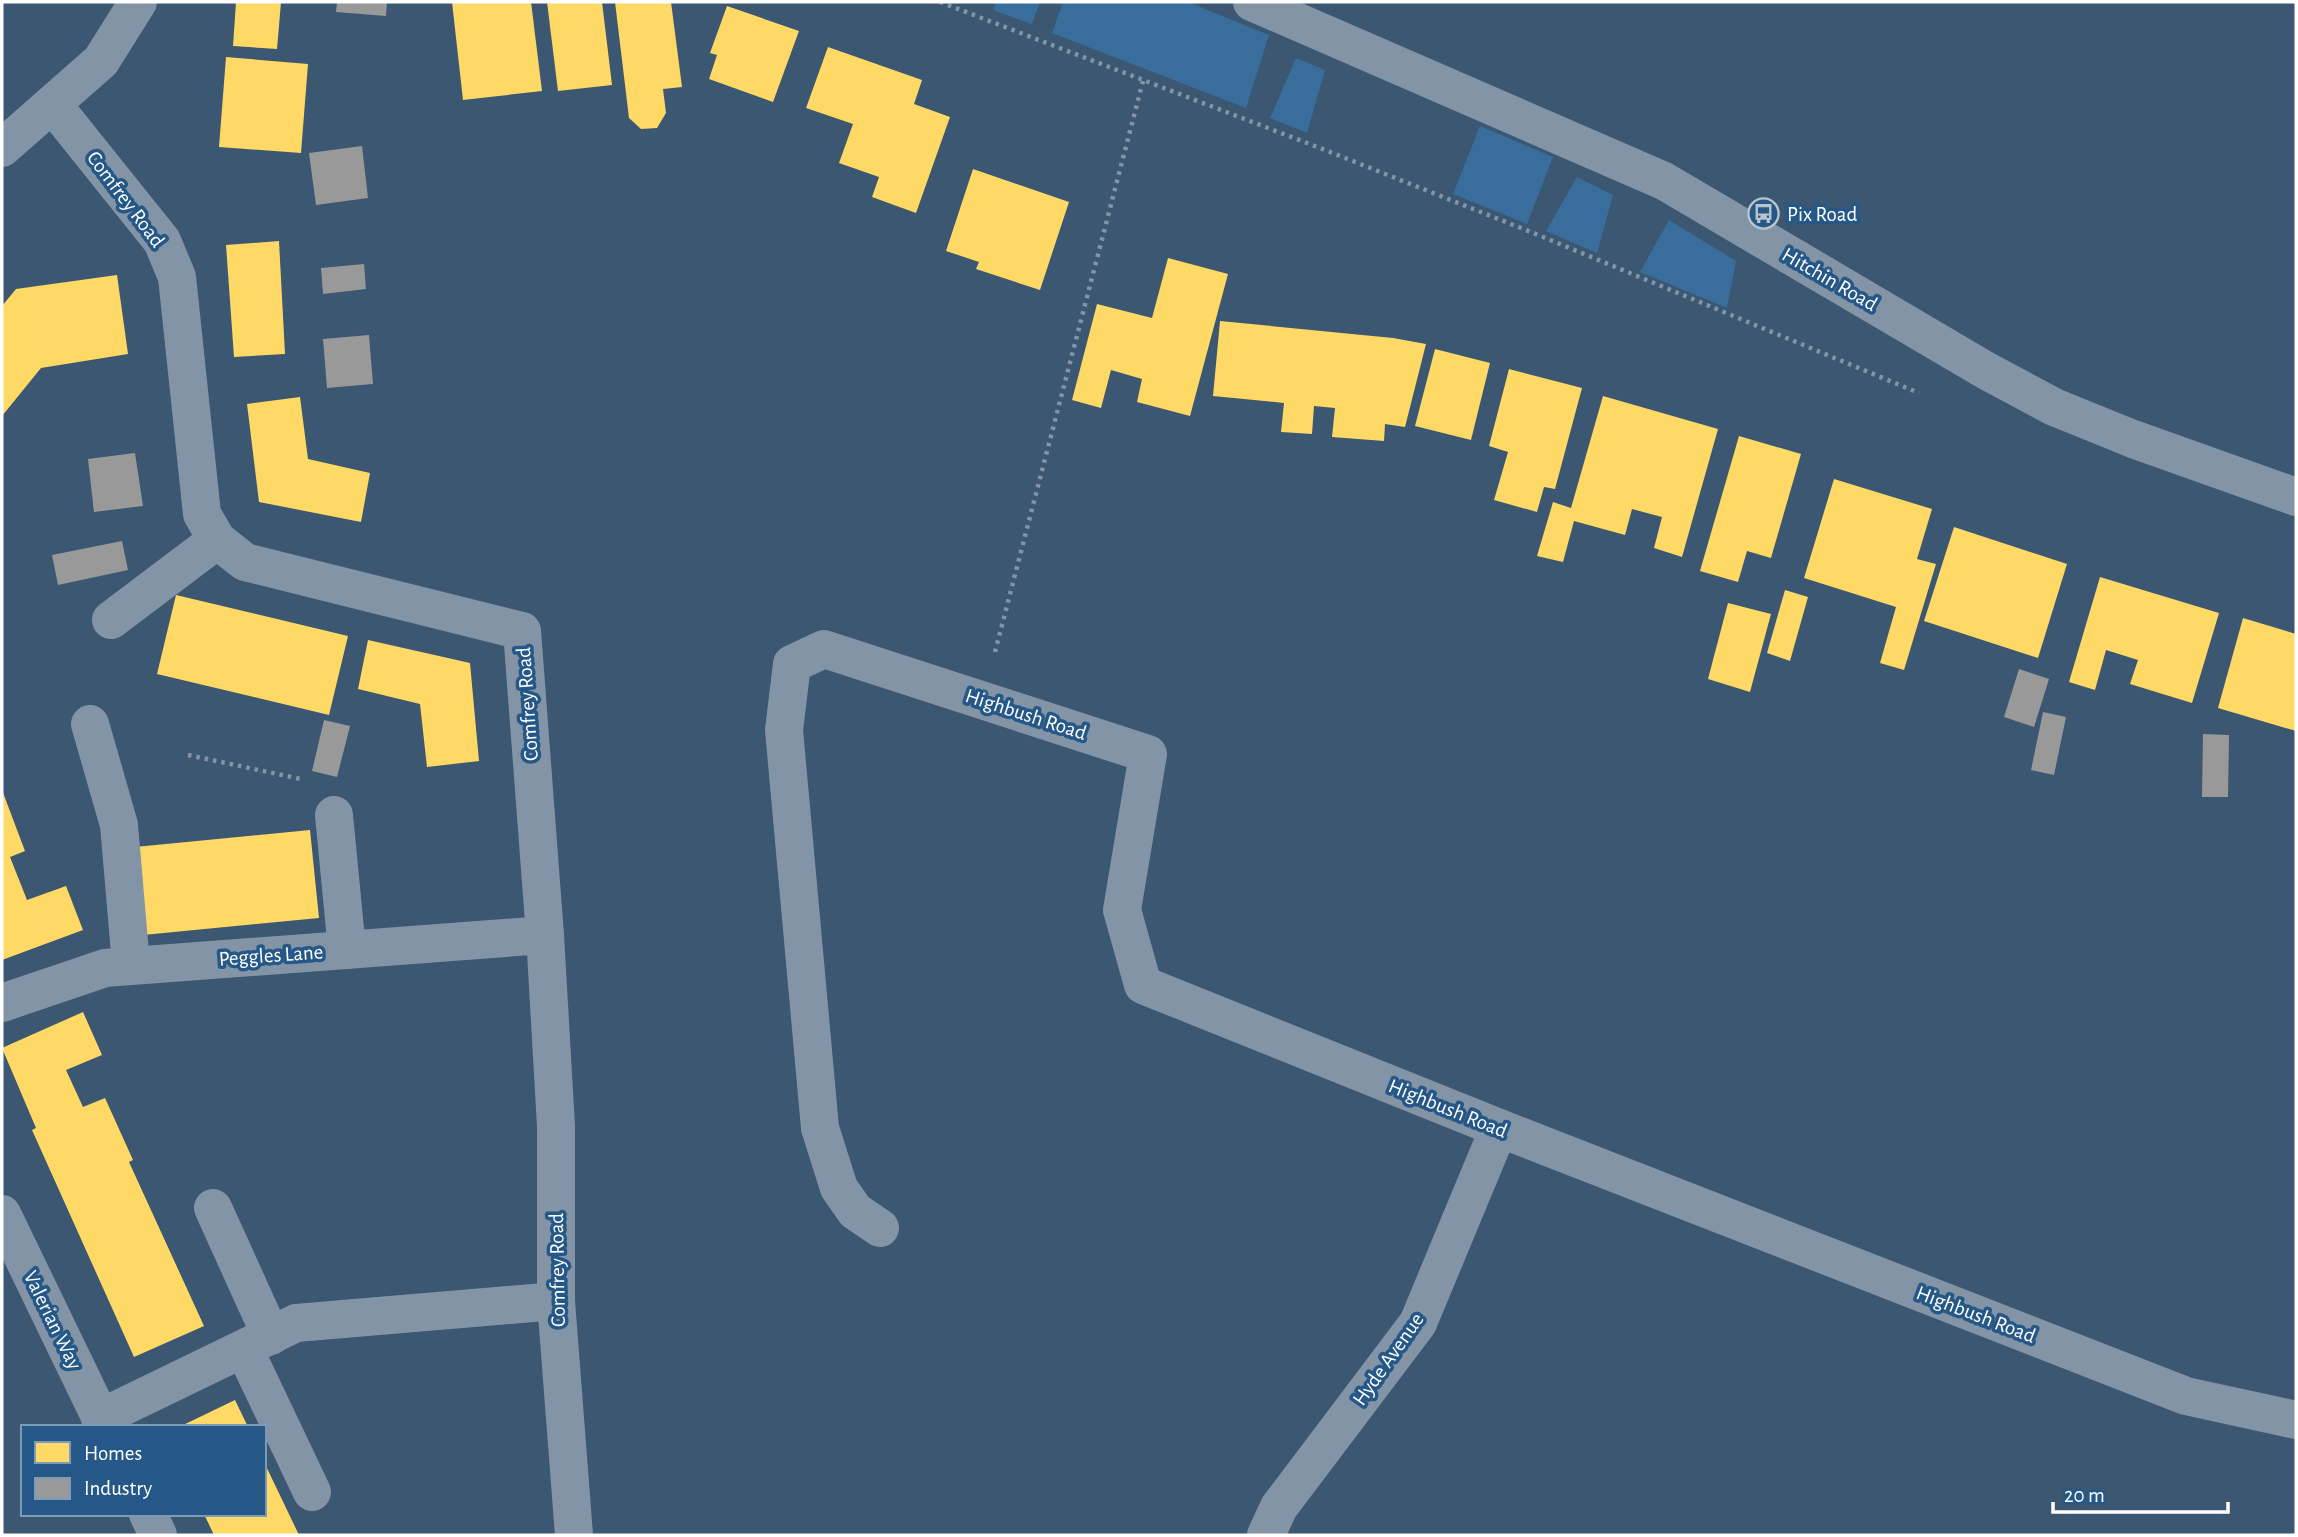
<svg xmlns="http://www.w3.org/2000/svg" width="2298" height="1537" viewBox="0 0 2298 1537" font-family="'Alegreya Sans',sans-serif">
	<rect width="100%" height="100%" fill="#3b5771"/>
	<g fill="#396e9c">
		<path d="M 996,2 L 1040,2 L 1032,24 L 993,10 Z"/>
		<path d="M 1063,2 L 1188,2 L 1269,35 L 1246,108 L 1052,33 Z"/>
		<path d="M 1296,58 L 1325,70 L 1307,133 L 1270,118 Z"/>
		<path d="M 1480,126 L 1553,157 L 1527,224 L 1453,194 Z"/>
		<path d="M 1577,177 L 1613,195 L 1597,253 L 1546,231 Z"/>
		<path d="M 1669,220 L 1736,261 L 1727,308 L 1640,272 Z"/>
	</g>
	<g fill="#ffd966">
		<path d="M 236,2 L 281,2 L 277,49 L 233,46 Z"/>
		<path d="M 452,2 L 531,2 L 542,91 L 463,100 Z"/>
		<path d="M 547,2 L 602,2 L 612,85 L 558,91 Z"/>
		<path d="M 615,2 L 671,2 L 682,87 L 663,89 L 666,113 L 657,128 L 641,129 L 629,118 Z"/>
		<path d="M 727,6 L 799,31 L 773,102 L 709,79 L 717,55 L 710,53 Z"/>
		<path d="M 828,47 L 922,80 L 914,104 L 950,117 L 916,213 L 872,197 L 879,177 L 839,163 L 853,124 L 806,108 Z"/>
		<path d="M 226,57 L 308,64 L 301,153 L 219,147 Z"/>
		<path d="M 973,169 L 1069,202 L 1040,290 L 976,269 L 979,262 L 946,251 Z"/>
		<path d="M 279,241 L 285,354 L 234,357 L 226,245 Z"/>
		<path d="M 1168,258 L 1228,274 L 1190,416 L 1137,402 L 1142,379 L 1111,370 L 1101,408 L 1072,400 L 1097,304 L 1152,318 Z"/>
		<path d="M 117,275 L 128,354 L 41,368 L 2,416 L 2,306 L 16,289 Z"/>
		<path d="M 1220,321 L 1393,338 L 1426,344 L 1405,427 L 1385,424 L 1384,441 L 1332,437 L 1335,408 L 1314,406 L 1312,434 L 1281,432 L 1284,403 L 1213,396 Z"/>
		<path d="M 1435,349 L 1490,363 L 1471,440 L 1415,426 Z"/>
		<path d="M 1509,369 L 1582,388 L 1555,489 L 1544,487 L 1537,512 L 1494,500 L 1508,452 L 1489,446 Z"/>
		<path d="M 1603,396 L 1718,429 L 1682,557 L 1654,548 L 1662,517 L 1632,509 L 1625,535 L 1574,521 L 1563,562 L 1537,556 L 1553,502 L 1571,508 Z"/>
		<path d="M 300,397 L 308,459 L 370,473 L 361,522 L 259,502 L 247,404 Z"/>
		<path d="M 1739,436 L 1801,454 L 1771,558 L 1747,551 L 1738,582 L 1700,571 Z"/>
		<path d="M 1834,479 L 1932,509 L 1917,559 L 1936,564 L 1904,670 L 1880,663 L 1896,607 L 1804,578 Z"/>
		<path d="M 1954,527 L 2067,564 L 2038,658 L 1924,621 Z"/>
		<path d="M 2100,577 L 2219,613 L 2192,703 L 2130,684 L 2138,660 L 2106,650 L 2095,690 L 2069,682 Z"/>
		<path d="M 1785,590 L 1808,597 L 1790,661 L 1767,653 Z"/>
		<path d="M 176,595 L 348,636 L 329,715 L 157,674 Z"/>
		<path d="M 1728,603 L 1771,614 L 1750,692 L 1708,679 Z"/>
		<path d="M 2243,618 L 2296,634 L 2296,731 L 2218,708 Z"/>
		<path d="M 368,640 L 470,663 L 479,761 L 427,767 L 420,704 L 358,689 Z"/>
		<path d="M 2,790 L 25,851 L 10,857 L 27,900 L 66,886 L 83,930 L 2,960 Z"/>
		<path d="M 310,830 L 319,918 L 143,935 L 135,847 Z"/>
		<path d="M 83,1012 L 102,1055 L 66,1070 L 83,1107 L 105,1098 L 133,1160 L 129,1162 L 204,1326 L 134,1357 L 32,1130 L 36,1128 L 2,1048 Z"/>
		<path d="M 235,1400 L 248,1427 L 179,1427 Z"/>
		<path d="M 264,1462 L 299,1535 L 214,1535 L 204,1514 L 264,1514 Z"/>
	</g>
	<g fill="#999">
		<path d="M 337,2 L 387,2 L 386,16 L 336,12 Z"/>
		<path d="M 362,146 L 368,198 L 316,205 L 309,153 Z"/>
		<path d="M 364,264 L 366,289 L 323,294 L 321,268 Z"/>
		<path d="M 369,335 L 373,384 L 327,388 L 323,339 Z"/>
		<path d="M 135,453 L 143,506 L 94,512 L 88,459 Z"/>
		<path d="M 122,541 L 128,570 L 58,585 L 52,555 Z"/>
		<path d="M 2019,669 L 2049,679 L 2034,727 L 2004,717 Z"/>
		<path d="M 2043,712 L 2066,717 L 2054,775 L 2031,770 Z"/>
		<path d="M 324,720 L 350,726 L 337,777 L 312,771 Z"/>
		<path d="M 2203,734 L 2229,735 L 2228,797 L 2202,797 Z"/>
	</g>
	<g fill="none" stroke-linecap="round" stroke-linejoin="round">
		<g stroke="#8294a6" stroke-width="4.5" stroke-dasharray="3.5 5" stroke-linecap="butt">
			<path d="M 940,2 L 1320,148 L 1531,232 L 1919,393"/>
			<path d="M 995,652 L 1143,81"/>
			<path d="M 188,755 L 301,779"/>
		</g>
		<g stroke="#8294a6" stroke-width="38">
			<path d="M 1252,2 L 1664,181 L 1985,370 L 2054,407 L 2133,439 L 2296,497"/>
			<path d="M 53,105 L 162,241 L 177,277 L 202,514 L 217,540 L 245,562 L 522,631 L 545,935 L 556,1126 L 556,1301 L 574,1535"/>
			<path d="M 2,148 L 101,61 L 138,2"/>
			<path d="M 111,620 L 217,540"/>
			<path d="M 90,724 L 119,825 L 131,965"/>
			<path d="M 334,815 L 347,950"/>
			<path d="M 2,1003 L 105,968 L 545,935"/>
			<path d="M 213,1208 L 271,1336"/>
			<path d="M 2,1214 L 105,1427"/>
			<path d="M 880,1228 L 855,1211 L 839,1188 L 820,1128 L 784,730 L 792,664 L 824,649 L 1148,754 L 1122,910 L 1143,985 L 1499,1128 L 2186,1396 L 2296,1420"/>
			<path d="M 244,1349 L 312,1492"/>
			<path d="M 100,1418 L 296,1323 L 556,1301"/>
			<path d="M 148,1514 L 158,1535"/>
			<path d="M 1266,1535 L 1279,1507 L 1418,1323 L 1499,1128"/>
		</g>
	</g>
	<defs>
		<symbol id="bus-ring" viewBox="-11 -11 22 22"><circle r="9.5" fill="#255887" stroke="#bac4cd" stroke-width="1.5"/><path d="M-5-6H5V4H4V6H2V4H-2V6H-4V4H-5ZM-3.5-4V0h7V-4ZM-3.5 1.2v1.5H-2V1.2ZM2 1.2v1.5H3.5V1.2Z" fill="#bac4cd"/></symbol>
	</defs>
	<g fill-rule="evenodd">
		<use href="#bus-ring" x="1746" y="196" width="35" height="35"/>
	</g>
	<g text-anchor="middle" stroke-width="7" stroke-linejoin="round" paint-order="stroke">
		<g font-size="21" fill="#fff" stroke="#255887">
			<text transform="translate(126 199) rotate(53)" y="7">Comfrey Road</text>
			<text transform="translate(1830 279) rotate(30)" y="7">Hitchin Road</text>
			<text transform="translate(527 704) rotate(-94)" y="7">Comfrey Road</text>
			<text transform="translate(1026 714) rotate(18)" y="7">Highbush Road</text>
			<text transform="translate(271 955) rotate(-4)" y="7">Peggles Lane</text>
			<text transform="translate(1448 1108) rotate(22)" y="7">Highbush Road</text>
			<text transform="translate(557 1270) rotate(-91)" y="7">Comfrey Road</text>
			<text transform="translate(1976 1314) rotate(21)" y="7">Highbush Road</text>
			<text transform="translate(53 1320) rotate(64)" y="7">Valerian Way</text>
			<text transform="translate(1388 1359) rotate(-55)" y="7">Hyde Avenue</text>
		</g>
		<g font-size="21" fill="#fff" stroke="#255887" text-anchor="start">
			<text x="1787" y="221">Pix Road</text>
		</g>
	</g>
	<rect width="2298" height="1537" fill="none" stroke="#ffffff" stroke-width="7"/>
	<rect x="21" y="1425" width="245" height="91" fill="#255887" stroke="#7c9bb7" stroke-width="2"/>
	<rect x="35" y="1442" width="35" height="21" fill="#ffd966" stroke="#7c9bb7" stroke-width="2"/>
	<text x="84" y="1460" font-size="21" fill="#ffffff">Homes</text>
	<rect x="35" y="1478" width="35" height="21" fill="#999999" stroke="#7c9bb7" stroke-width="2"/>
	<text x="84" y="1495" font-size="21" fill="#ffffff">Industry</text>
	<path d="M2053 1502v10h175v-10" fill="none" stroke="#ffffff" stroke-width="3.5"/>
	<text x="2064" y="1502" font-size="21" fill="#ffffff" stroke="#255887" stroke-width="5" paint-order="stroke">20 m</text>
</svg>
